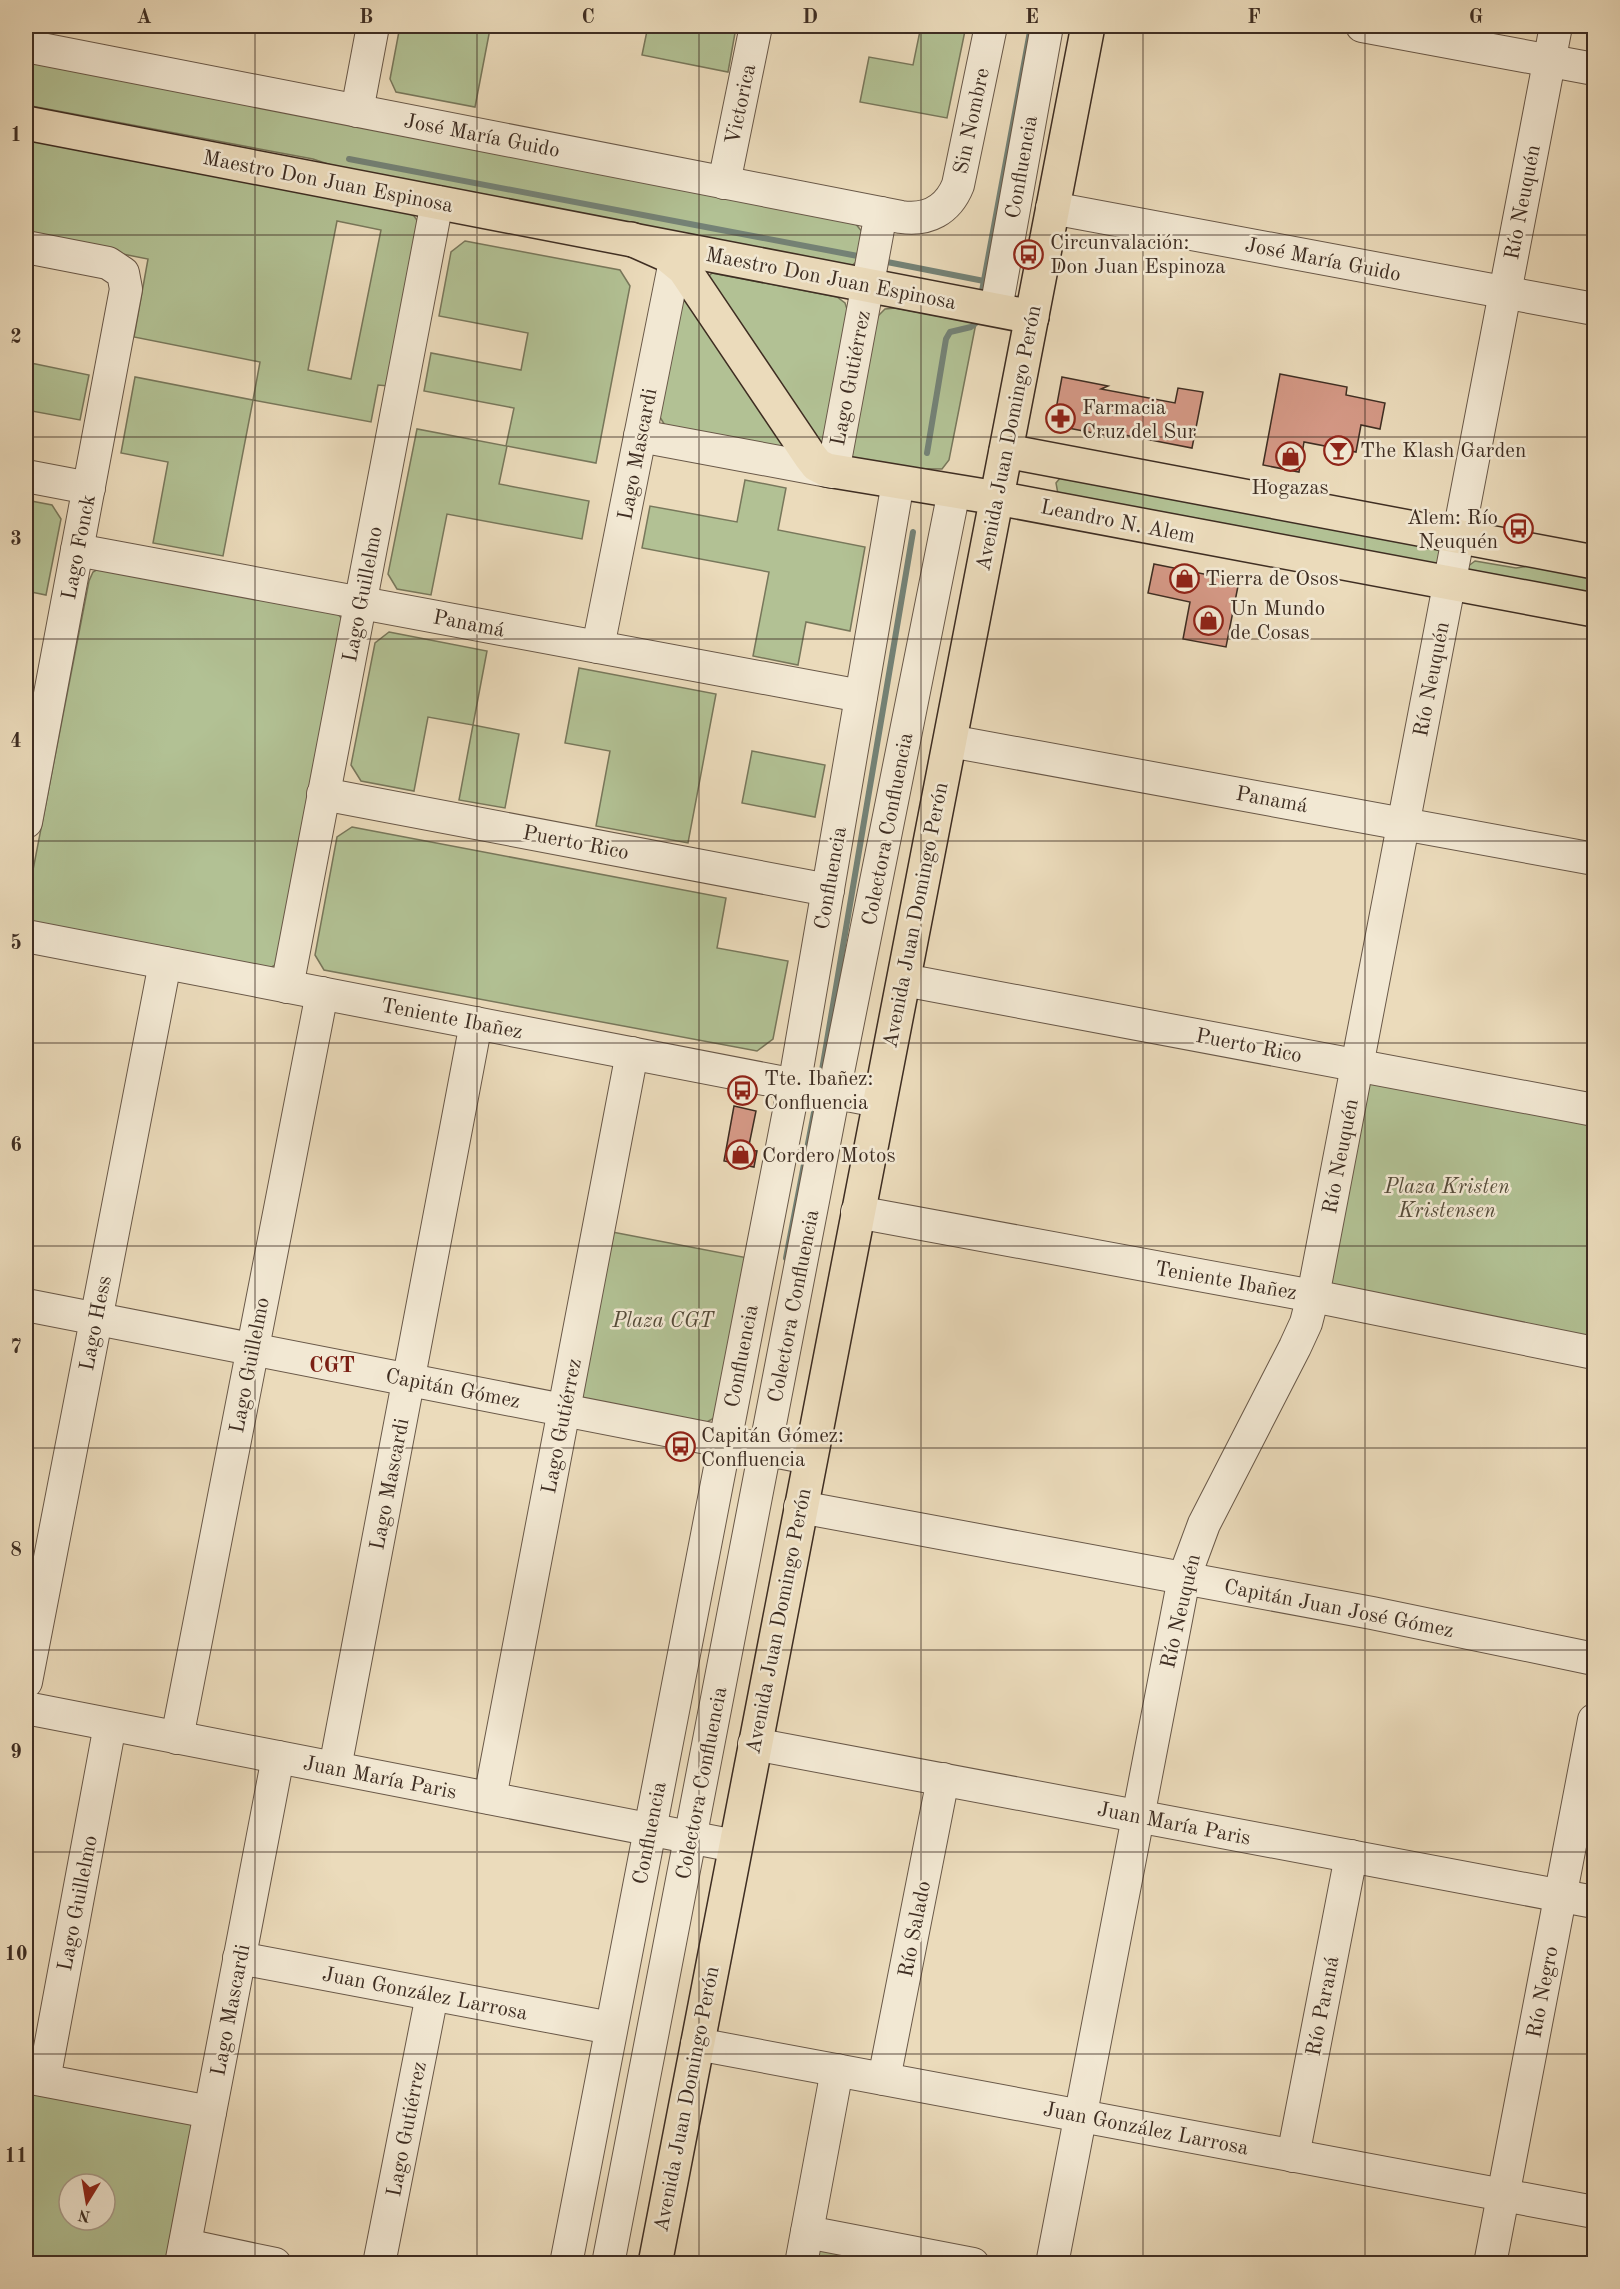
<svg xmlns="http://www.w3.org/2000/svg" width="1620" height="2289" viewBox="0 0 1620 2289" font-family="'Old Standard TT',serif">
	<rect width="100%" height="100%" fill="#ebdbbb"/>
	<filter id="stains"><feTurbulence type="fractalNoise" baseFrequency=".00333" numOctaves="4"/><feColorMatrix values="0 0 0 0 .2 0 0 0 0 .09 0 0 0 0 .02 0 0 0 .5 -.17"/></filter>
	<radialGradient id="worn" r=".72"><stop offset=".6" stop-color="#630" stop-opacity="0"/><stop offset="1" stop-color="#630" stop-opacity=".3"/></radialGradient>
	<g fill="#b2c194" stroke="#78775b" stroke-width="1.5" fill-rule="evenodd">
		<path d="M 400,26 L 473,26 L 490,29 L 475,107 L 396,92 L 390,79 Z"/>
		<path d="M 648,26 L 699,26 L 735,33 L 728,72 L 642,55 Z"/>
		<path d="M 921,26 L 966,26 L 947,118 L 860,102 L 869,57 L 913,65 Z"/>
		<path d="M 26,55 L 855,223 L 863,233 L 856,262 L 850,267 L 364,176 L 313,159 L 26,105 Z"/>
		<path d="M 26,140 L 406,212 L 414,216 L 419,223 L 389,386 L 378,385 L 371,422 L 253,400 L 223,556 L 153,543 L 168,462 L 121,453 L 135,377 L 253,400 L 260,362 L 134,337 L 148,259 L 26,235 ZM 337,221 L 381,230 L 351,379 L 308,370 Z"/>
		<path d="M 465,241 L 620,270 L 630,286 L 596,463 L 507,446 L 499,484 L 589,501 L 582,539 L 447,514 L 431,595 L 397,589 L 388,574 L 417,429 L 506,446 L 514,408 L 424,391 L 431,353 L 521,370 L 528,333 L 439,316 L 451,252 Z"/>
		<path d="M 712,273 L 837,297 L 845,303 L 848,312 L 823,446 L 708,277 Z"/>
		<path d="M 688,300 L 789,448 L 666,427 L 658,414 L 682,302 Z"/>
		<path d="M 895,308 L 976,323 L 949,460 L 942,469 L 876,468 L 852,461 L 851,454 L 877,317 L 885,309 Z"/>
		<path d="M 26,362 L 89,375 L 80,420 L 26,410 Z"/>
		<path d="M 1060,478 L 1441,548 L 1445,558 L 1437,564 L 1058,494 L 1056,483 Z"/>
		<path d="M 745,480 L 786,488 L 778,530 L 865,547 L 850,631 L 806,622 L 798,665 L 753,656 L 769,572 L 642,548 L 650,506 L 737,522 Z"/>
		<path d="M 26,500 L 52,505 L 61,519 L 46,595 L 26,591 Z"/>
		<path d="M 1475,561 L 1516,568 L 1541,564 L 1594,571 L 1594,599 L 1469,577 L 1467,567 Z"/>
		<path d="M 98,569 L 336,612 L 343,620 L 277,964 L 268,969 L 34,924 L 27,916 L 26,906 L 89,581 L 93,572 Z"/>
		<path d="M 389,632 L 487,651 L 473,725 L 519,734 L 505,808 L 459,800 L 473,725 L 428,717 L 414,791 L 361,781 L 351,765 L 375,643 Z"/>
		<path d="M 579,668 L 716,694 L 688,843 L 596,826 L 610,751 L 565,743 Z"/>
		<path d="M 752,751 L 825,765 L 815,817 L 742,803 Z"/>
		<path d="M 352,827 L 726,898 L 717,948 L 788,961 L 773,1039 L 757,1051 L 324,970 L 315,955 L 337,837 Z"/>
		<path d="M 1357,1065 L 1594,1112 L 1594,1341 L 1315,1287 Z"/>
		<path d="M 607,1231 L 748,1258 L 714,1418 L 707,1422 L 700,1422 L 585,1399 L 582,1396 Z"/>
		<path d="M 26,2088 L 191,2123 L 195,2128 L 172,2263 L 26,2263 ZM 69,2184 L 105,2184 L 105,2220 L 69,2220 Z"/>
		<path d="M 811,2238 L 948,2264 L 806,2264 Z"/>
	</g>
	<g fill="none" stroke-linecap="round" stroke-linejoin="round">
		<g stroke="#748276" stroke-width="6">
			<path d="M 349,159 L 863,257"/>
			<path d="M 882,261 L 984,281"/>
			<path d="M 982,291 L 1031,26"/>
			<path d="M 927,453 L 946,339 L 950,332 L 971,327 L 976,323"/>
			<path d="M 821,1076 L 913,532"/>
			<path d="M 786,1258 L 816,1102"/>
		</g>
	</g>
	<g fill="#d49885" stroke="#3e2d22" stroke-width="1.5">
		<path d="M 1280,374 L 1347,387 L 1346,395 L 1385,403 L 1380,429 L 1361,425 L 1356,452 L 1304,442 L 1299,472 L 1263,465 Z"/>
		<path d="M 1062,377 L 1108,386 L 1101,389 L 1175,403 L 1178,388 L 1203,392 L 1192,448 L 1120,434 L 1119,438 L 1058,426 L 1054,420 Z"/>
		<path d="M 1154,564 L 1239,581 L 1226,647 L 1183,639 L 1190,602 L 1148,593 Z"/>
		<path d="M 734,1106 L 756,1111 L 748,1150 L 757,1151 L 754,1167 L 724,1161 Z"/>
	</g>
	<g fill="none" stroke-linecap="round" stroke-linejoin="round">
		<defs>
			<g id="minor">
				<path d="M 1362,26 L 1594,69"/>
				<path d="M 26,46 L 901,217 C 928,221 948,210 958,185 L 991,26"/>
				<path d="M 357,111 L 373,26"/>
				<path d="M 724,183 L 756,26"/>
				<path d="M 1052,208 L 1594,309"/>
				<path d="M 26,247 L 108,263 L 123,273 L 126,289 L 26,822"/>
				<path d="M 996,309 L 1047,26"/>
				<path d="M 640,436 L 833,472 L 881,213"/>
				<path d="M 26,476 L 89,488"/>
				<path d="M 77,550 L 861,696"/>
				<path d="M 598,647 L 675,261"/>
				<path d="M 950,741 L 1594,859"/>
				<path d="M 323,794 L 828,890"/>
				<path d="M 26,936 L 878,1101"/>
				<path d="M 904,980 L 1594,1110"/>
				<path d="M 287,987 L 437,202"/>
				<path d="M 857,1212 L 1313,1296 L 1594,1353"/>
				<path d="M 26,1305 L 809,1458"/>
				<path d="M 800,1507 L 1372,1613 L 1594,1659"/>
				<path d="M 26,1682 L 165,963"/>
				<path d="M 26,1708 L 735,1846"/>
				<path d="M 177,1738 L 322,993"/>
				<path d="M 754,1744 L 1594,1902"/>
				<path d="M 335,1768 L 476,1023"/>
				<path d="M 490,1798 L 632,1053"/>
				<path d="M 239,1958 L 611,2028"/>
				<path d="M 697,2044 L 1594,2212"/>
				<path d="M 26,2077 L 210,2112"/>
				<path d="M 884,2079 L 943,1779"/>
				<path d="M 44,2080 L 110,1725"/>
				<path d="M 1293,2156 L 1351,1856"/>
				<path d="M 807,2232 L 973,2264"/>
				<path d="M 185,2245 L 275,2264"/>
				<path d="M 181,2264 L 278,1757"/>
				<path d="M 379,2264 L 432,1995"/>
				<path d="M 566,2264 L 796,1075 L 898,482"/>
				<path d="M 608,2264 L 834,1092 L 954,491"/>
				<path d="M 801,2264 L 837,2070"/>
				<path d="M 1052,2264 L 1184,1578 L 1204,1524 L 1295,1347 L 1306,1323 L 1313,1296 L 1556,26"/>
				<path d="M 1490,2264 L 1594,1720"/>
			</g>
			<g id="major">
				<path d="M 26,123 L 1032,317"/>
				<path d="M 631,239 L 667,255 L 684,269 L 810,456 L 817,465 L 827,470 L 997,498 L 1594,610"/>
				<path d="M 1006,451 L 1594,562"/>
				<path d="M 655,2264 L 1088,26"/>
			</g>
		</defs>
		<use href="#minor" stroke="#695848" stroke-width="34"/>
		<use href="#major" stroke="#3e2d22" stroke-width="36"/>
		<use href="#minor" stroke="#f2e8d3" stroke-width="32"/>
		<use href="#major" stroke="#ebdbbb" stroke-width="33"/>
	</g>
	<path fill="none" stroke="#3e2d22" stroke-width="1.5" stroke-opacity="0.55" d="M 255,26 L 255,2264M 477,26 L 477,2264M 699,26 L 699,2264M 921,26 L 921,2264M 1143,26 L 1143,2264M 1365,26 L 1365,2264M 26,235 L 1594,235M 26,437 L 1594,437M 26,639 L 1594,639M 26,841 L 1594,841M 26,1043 L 1594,1043M 26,1246 L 1594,1246M 26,1448 L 1594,1448M 26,1650 L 1594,1650M 26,1852 L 1594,1852M 26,2054 L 1594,2054"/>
	<defs>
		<symbol id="bus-ring" viewBox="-11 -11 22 22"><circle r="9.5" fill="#f2e8d3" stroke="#8f2418" stroke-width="1.5"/><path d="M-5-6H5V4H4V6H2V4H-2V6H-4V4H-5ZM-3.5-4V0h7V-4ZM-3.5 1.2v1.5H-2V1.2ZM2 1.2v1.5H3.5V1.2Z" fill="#8f2418"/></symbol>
		<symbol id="pharmacy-ring" viewBox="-11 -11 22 22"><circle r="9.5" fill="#f2e8d3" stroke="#8f2418" stroke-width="1.5"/><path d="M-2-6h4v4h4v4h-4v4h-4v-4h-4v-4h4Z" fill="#8f2418"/></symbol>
		<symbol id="bar-ring" viewBox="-11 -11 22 22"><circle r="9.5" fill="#f2e8d3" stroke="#8f2418" stroke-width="1.5"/><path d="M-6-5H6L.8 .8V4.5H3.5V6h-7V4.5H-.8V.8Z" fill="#8f2418"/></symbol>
		<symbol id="shop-ring" viewBox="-11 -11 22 22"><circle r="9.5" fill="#f2e8d3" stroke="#8f2418" stroke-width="1.5"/><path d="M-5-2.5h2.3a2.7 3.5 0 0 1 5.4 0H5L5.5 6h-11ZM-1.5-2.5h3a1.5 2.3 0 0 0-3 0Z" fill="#8f2418"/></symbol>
	</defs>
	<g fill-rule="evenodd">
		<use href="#bus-ring" x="1012" y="238" width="33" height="33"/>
		<use href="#pharmacy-ring" x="1044" y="402" width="33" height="33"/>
		<use href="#bar-ring" x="1322" y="434" width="33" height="33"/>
		<use href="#shop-ring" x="1274" y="440" width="33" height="33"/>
		<use href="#bus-ring" x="1502" y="512" width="33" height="33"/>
		<use href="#shop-ring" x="1168" y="562" width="33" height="33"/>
		<use href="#shop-ring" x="1192" y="604" width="33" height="33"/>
		<use href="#bus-ring" x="726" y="1074" width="33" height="33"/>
		<use href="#shop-ring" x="724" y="1138" width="33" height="33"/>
		<use href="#bus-ring" x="664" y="1430" width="33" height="33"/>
	</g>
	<g text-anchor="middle" stroke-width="5" stroke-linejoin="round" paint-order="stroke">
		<g font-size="21" fill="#3e2d22" stroke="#f2e8d3">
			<text transform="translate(740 104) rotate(-78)" y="7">Victorica</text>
			<text transform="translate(971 121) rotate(-78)" y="7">Sin Nombre</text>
			<text transform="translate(482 135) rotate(11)" y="7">José María Guido</text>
			<text transform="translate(1021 167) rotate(-80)" y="7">Confluencia</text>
			<text transform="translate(328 181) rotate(11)" y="7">Maestro Don Juan Espinosa</text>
			<text transform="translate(1522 202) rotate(-79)" y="7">Río Neuquén</text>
			<text transform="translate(1323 259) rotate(11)" y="7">José María Guido</text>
			<text transform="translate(831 278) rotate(11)" y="7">Maestro Don Juan Espinosa</text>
			<text transform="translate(850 378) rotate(-79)" y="7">Lago Gutiérrez</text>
			<text transform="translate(1008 438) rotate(-79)" y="7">Avenida Juan Domingo Perón</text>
			<text transform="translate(637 454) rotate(-79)" y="7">Lago Mascardi</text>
			<text transform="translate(1118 521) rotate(11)" y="7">Leandro N. Alem</text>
			<text transform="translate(78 547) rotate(-79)" y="7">Lago Fonck</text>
			<text transform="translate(362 594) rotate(-79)" y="7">Lago Guillelmo</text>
			<text transform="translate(469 623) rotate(11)" y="7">Panamá</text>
			<text transform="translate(1431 679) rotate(-79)" y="7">Río Neuquén</text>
			<text transform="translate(1272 799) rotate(10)" y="7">Panamá</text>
			<text transform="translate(887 829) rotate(-79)" y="7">Colectora Confluencia</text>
			<text transform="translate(576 842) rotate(11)" y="7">Puerto Rico</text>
			<text transform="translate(830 878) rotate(-80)" y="7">Confluencia</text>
			<text transform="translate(915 915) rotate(-79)" y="7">Avenida Juan Domingo Perón</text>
			<text transform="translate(452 1018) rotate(11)" y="7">Teniente Ibañez</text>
			<text transform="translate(1249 1045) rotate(11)" y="7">Puerto Rico</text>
			<text transform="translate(1340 1156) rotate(-79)" y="7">Río Neuquén</text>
			<text transform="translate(1226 1280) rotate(10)" y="7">Teniente Ibañez</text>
			<text transform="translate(793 1306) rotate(-79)" y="7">Colectora Confluencia</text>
			<text transform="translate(95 1323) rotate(-79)" y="7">Lago Hess</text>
			<text transform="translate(741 1356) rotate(-79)" y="7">Confluencia</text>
			<text transform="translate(249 1365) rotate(-79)" y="7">Lago Guillelmo</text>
			<text transform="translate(453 1388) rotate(11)" y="7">Capitán Gómez</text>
			<text transform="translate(561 1426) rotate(-79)" y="7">Lago Gutiérrez</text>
			<text transform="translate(389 1484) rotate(-79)" y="7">Lago Mascardi</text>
			<text transform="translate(1339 1608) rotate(11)" y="7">Capitán Juan José Gómez</text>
			<text transform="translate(1180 1611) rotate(-77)" y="7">Río Neuquén</text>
			<text transform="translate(778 1621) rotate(-79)" y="7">Avenida Juan Domingo Perón</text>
			<text transform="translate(380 1777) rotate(11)" y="7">Juan María Paris</text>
			<text transform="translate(701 1783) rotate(-79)" y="7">Colectora Confluencia</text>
			<text transform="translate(1174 1823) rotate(11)" y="7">Juan María Paris</text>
			<text transform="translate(649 1833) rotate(-79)" y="7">Confluencia</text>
			<text transform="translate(77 1903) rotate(-79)" y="7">Lago Guillelmo</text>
			<text transform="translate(914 1929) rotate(-79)" y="7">Río Salado</text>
			<text transform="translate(1542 1992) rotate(-79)" y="7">Río Negro</text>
			<text transform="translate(425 1993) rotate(11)" y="7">Juan González Larrosa</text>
			<text transform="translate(1322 2006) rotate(-79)" y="7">Río Paraná</text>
			<text transform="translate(230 2010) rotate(-79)" y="7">Lago Mascardi</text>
			<text transform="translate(686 2099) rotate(-79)" y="7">Avenida Juan Domingo Perón</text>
			<text transform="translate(1146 2128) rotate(11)" y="7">Juan González Larrosa</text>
			<text transform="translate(406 2129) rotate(-79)" y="7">Lago Gutiérrez</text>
		</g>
		<g font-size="21" fill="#3e2d22" stroke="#f2e8d3" text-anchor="start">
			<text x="1050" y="249">Circunvalación:<tspan x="1050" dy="24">Don Juan Espinoza</tspan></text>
			<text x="1082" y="414">Farmacia<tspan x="1082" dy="24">Cruz del Sur</tspan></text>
			<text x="1360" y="457">The Klash Garden</text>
			<text x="1290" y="494" text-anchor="middle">Hogazas</text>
			<text x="1498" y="524" text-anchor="end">Alem: Río<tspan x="1498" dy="24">Neuquén</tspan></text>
			<text x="1205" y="585">Tierra de Osos</text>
			<text x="1230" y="615">Un Mundo<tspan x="1230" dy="24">de Cosas</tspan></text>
			<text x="764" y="1085">Tte. Ibañez:<tspan x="764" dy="24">Confluencia</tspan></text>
			<text x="762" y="1162">Cordero Motos</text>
			<text x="701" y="1442">Capitán Gómez:<tspan x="701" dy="24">Confluencia</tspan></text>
		</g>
		<g font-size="21" font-style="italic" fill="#554b39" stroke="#f2e8d3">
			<text x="1447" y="1193">Plaza Kristen<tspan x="1447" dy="24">Kristensen</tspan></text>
			<text x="663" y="1327">Plaza CGT</text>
		</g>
		<g font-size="22" font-weight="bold" fill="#7a1f14" stroke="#f2e8d3">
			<text x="332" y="1372">CGT</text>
		</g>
	</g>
	<rect width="1620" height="2289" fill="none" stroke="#ebdbbb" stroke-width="66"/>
	<g transform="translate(87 2202) rotate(191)"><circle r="28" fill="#f2e8d3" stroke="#aa9d8c" stroke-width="1.5"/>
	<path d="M0-4.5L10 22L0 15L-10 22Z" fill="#8f2418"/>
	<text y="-9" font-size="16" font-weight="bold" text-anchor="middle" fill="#3e2d22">N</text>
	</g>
	<rect x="33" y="33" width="1554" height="2223" fill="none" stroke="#3e2d22" stroke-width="2"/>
	<g font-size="20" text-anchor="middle" font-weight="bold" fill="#3e2d22">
		<text x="144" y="23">A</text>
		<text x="366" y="23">B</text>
		<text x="588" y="23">C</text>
		<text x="810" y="23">D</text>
		<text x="1032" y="23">E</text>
		<text x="1254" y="23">F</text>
		<text x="1476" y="23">G</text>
		<text x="16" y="141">1</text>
		<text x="16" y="343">2</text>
		<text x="16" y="545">3</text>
		<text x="16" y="747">4</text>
		<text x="16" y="949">5</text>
		<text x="16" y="1151">6</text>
		<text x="16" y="1353">7</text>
		<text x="16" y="1556">8</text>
		<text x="16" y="1758">9</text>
		<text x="16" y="1960">10</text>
		<text x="16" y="2162">11</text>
	</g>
	<rect width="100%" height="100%" filter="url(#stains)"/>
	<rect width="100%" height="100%" fill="url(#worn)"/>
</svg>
